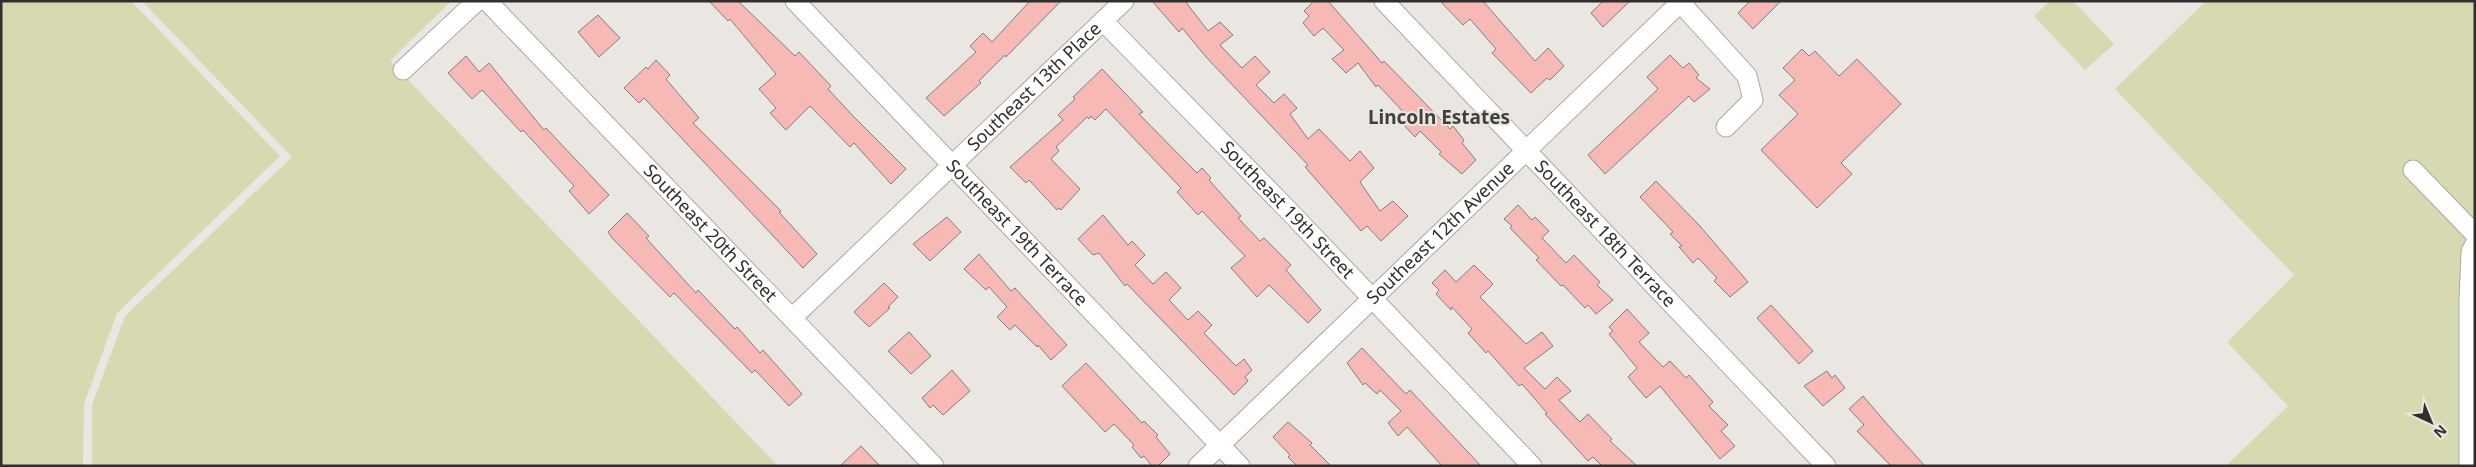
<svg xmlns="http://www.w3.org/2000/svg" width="2476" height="467" viewBox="0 0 2476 467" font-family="'Noto Sans',sans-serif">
	<rect width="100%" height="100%" fill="#eae7e2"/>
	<g fill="#d7dab1">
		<path d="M 1,1 L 131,1 L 280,156 L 117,313 L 84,404 L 83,466 L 1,466 Z"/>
		<path d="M 142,1 L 451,1 L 390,61 L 778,466 L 92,466 L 92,405 L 125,316 L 292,157 Z"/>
		<path d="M 2050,1 L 2073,1 L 2114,44 L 2085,70 L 2034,16 Z"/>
		<path d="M 2206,1 L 2475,1 L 2475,466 L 2226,466 L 2288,406 L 2227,342 L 2294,275 L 2115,89 Z"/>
	</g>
	<g fill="#f7b9b5" stroke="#847e7d">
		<path d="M 709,1 L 738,1 L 795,56 L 799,52 L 831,86 L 828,89 L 854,117 L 906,169 L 891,184 L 854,143 L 850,147 L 810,106 L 786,130 L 770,113 L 776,108 L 759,89 L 776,74 L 730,19 L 728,21 Z"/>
		<path d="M 1030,1 L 1061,1 L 1006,57 L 1005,55 L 979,81 L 981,83 L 944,116 L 926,98 L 976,52 L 970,46 L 983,33 L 992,42 Z"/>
		<path d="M 1152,1 L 1185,1 L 1208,31 L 1220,22 L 1233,35 L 1220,45 L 1242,68 L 1255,56 L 1270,72 L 1256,85 L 1274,103 L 1284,94 L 1297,108 L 1290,114 L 1308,139 L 1319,129 L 1350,161 L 1360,151 L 1374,168 L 1360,182 L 1380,211 L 1393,201 L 1408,216 L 1381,241 L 1367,226 L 1361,231 L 1305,167 L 1308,165 L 1206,57 L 1182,28 L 1179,32 Z"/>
		<path d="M 1314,1 L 1328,1 L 1382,63 L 1384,61 L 1450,129 L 1453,126 L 1464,140 L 1462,143 L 1476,160 L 1462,174 L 1439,154 L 1441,152 L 1420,131 L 1415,137 L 1402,123 L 1408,117 L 1378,85 L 1376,87 L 1358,63 L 1346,73 L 1332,59 L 1344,50 L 1323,28 L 1314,36 L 1303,23 L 1309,16 L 1304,11 Z"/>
		<path d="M 1440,1 L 1483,1 L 1535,61 L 1548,48 L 1564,66 L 1550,80 L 1547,78 L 1531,93 L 1492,53 L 1496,49 L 1470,19 L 1463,25 Z"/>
		<path d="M 1603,1 L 1630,1 L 1603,27 L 1591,13 Z"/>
		<path d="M 1750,1 L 1781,1 L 1753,29 L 1738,13 Z"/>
		<path d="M 598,15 L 620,38 L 599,57 L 578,32 Z"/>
		<path d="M 1802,49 L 1809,56 L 1815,51 L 1839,76 L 1857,59 L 1901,104 L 1841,163 L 1852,174 L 1817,208 L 1761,150 L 1798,114 L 1779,95 L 1795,80 L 1783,68 Z"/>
		<path d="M 1670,55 L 1683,68 L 1689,63 L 1699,75 L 1696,78 L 1710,89 L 1694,102 L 1689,96 L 1605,174 L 1588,155 L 1658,89 L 1647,77 Z"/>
		<path d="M 466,56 L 479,72 L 489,63 L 544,130 L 546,128 L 609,195 L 589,214 L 569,191 L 574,186 L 523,130 L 521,132 L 482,90 L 472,99 L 448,73 Z"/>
		<path d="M 656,60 L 670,75 L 666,79 L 699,118 L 693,123 L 781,211 L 779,212 L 817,254 L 803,268 L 644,98 L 639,103 L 624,88 L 646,67 L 648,69 Z"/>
		<path d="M 1102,69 L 1143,112 L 1139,114 L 1197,173 L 1202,168 L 1211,178 L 1209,180 L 1241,216 L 1238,218 L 1260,241 L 1264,238 L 1291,265 L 1286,270 L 1321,310 L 1308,323 L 1269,285 L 1257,297 L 1231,268 L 1245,256 L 1202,211 L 1198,215 L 1177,192 L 1181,188 L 1106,109 L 1095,120 L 1091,116 L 1089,119 L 1087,117 L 1056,147 L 1059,151 L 1051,159 L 1080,189 L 1061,210 L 1059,208 L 1057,210 L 1029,180 L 1026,183 L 1010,167 L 1063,120 L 1058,115 L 1075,99 L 1073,97 Z"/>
		<path d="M 1656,181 L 1699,225 L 1748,282 L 1730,297 L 1714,281 L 1717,278 L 1698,258 L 1693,263 L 1679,247 L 1682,246 L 1670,234 L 1673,232 L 1640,197 Z"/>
		<path d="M 1518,205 L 1532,220 L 1535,217 L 1549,231 L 1542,238 L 1566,263 L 1574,255 L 1600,282 L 1597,285 L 1613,300 L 1596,314 L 1588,305 L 1585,308 L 1563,285 L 1561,286 L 1536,260 L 1539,258 L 1510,228 L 1512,226 L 1504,219 Z"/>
		<path d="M 627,213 L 649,236 L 646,238 L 696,293 L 698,290 L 735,329 L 737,327 L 760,353 L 763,350 L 802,394 L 789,406 L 755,370 L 752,373 L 674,293 L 670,297 L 612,238 L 608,232 Z"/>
		<path d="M 1103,215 L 1128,245 L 1132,241 L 1145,255 L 1135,265 L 1153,284 L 1166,272 L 1181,288 L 1169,300 L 1188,320 L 1198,311 L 1212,325 L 1204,333 L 1236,366 L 1244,359 L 1252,370 L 1245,377 L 1248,381 L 1234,395 L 1127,284 L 1125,286 L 1099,253 L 1093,255 L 1078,239 Z"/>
		<path d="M 947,217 L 961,232 L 930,261 L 913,244 Z"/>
		<path d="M 979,254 L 1011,291 L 1015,288 L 1067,345 L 1051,360 L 1038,345 L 1037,347 L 1015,325 L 1010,330 L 997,317 L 1007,307 L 989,287 L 986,290 L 964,269 Z"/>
		<path d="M 1474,265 L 1493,284 L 1480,297 L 1526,344 L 1542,332 L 1553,346 L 1524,368 L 1545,389 L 1557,377 L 1571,391 L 1559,400 L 1580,422 L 1588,414 L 1612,439 L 1610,441 L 1637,466 L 1602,466 L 1593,457 L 1588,461 L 1545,414 L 1547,413 L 1522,384 L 1519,386 L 1488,351 L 1486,353 L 1468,333 L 1472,329 L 1452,307 L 1451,310 L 1436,294 L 1439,290 L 1432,283 L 1445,270 L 1456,282 Z"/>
		<path d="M 884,283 L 898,297 L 888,307 L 890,308 L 869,327 L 854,312 Z"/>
		<path d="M 1771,305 L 1813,351 L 1799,364 L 1757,318 Z"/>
		<path d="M 1627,309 L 1649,333 L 1639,342 L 1663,367 L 1670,361 L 1686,378 L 1689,375 L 1713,402 L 1709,406 L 1728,425 L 1721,431 L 1735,446 L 1720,459 L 1660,386 L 1646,398 L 1628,377 L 1637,368 L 1609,334 L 1613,331 L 1609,327 Z"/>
		<path d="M 909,332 L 931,356 L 911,374 L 888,351 Z"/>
		<path d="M 1362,348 L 1406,394 L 1410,390 L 1481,466 L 1442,466 L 1407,427 L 1398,436 L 1388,423 L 1401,411 L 1380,390 L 1377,394 L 1365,383 L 1363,385 L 1347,363 Z"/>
		<path d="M 1086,363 L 1142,423 L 1144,421 L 1158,435 L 1156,437 L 1170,454 L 1158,466 L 1152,466 L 1144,456 L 1141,458 L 1132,447 L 1134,445 L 1114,424 L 1105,432 L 1062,386 Z"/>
		<path d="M 952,370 L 970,391 L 943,415 L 933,405 L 930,408 L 922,398 Z"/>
		<path d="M 1827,371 L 1832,378 L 1835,375 L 1845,388 L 1823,406 L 1804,386 Z"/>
		<path d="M 1863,396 L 1887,424 L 1925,466 L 1891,466 L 1857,431 L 1864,425 L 1849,409 Z"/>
		<path d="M 1288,422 L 1312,443 L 1310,445 L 1331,466 L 1297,466 L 1288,457 L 1290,455 L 1273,437 Z"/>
		<path d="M 861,446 L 880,466 L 840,466 Z"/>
	</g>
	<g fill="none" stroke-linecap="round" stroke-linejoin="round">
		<defs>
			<g id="minor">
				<path id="s1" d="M 487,1 L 934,466"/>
				<path id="s2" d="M 795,1 L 1240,466"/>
				<path id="s3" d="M 1384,1 L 1826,466"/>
				<path d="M 1679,1 L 1747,76 L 1753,100 L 1726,127"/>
				<path id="s4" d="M 1103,21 L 1289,211 L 1532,466"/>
				<path d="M 403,70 L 477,1"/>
				<path d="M 2413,170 L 2475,234"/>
				<path id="s5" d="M 792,318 L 1124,1"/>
				<path id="s6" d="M 1198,466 L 1682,1"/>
				<path d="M 2469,466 L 2469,300 L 2471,252 L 2475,244"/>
			</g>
		</defs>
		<use href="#minor" stroke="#aca9a4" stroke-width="21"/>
		<use href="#minor" stroke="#fff" stroke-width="19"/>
	</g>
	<g text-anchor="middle" stroke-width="4" stroke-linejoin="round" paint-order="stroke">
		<g font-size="18" fill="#302f2d" stroke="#eae7e2">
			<text dy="6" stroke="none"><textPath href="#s5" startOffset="335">Southeast 13th Place</textPath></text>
			<text dy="6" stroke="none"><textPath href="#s4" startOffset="264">Southeast 19th Street</textPath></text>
			<text dy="6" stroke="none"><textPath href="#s1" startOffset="322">Southeast 20th Street</textPath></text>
			<text dy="6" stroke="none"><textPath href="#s2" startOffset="321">Southeast 19th Terrace</textPath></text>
			<text dy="6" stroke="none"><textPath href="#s6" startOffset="336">Southeast 12th Avenue</textPath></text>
			<text dy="6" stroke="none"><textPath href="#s3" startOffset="321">Southeast 18th Terrace</textPath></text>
		</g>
		<g font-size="19" font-weight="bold" fill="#42403b" stroke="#eae7e2">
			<text x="1439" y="124">Lincoln Estates</text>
		</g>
	</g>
	<rect width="2476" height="467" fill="none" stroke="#302f2d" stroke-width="5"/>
	<g transform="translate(2431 422) rotate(136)" stroke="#eae7e2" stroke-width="4" paint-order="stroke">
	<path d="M0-4L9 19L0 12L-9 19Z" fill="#302f2d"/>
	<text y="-8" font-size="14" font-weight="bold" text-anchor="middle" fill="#302f2d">N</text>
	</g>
</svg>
